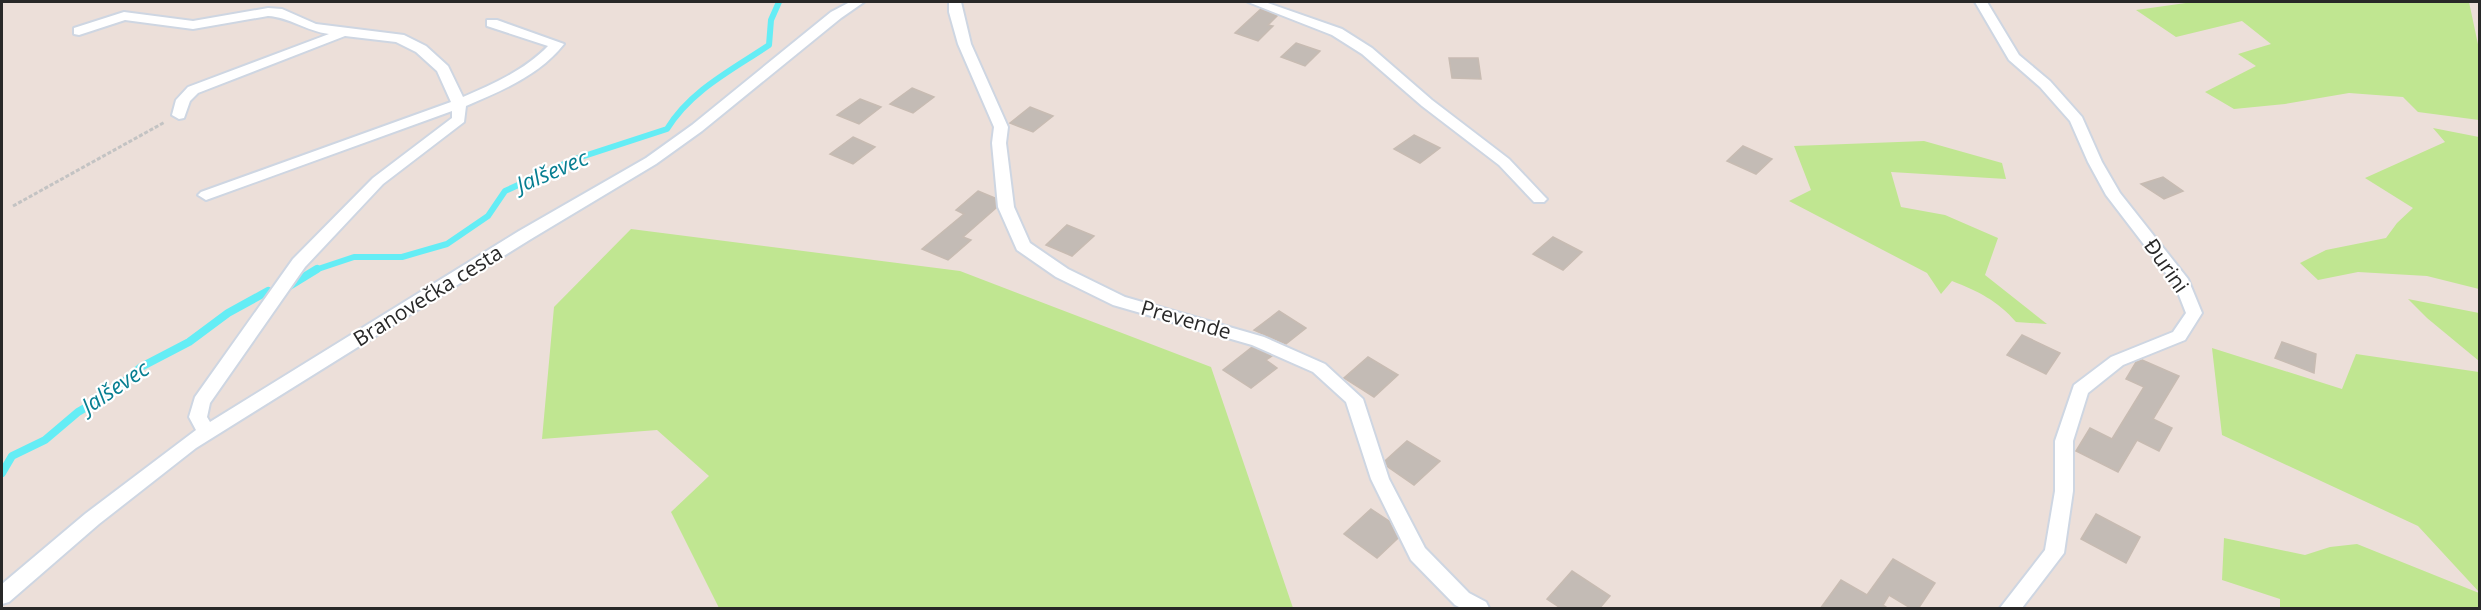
<svg xmlns="http://www.w3.org/2000/svg" width="2481" height="610" viewBox="0 0 2481 610" font-family="'Open Sans',sans-serif">
	<rect width="100%" height="100%" fill="#ecdfd9"/>
	<g fill="#c0e691">
		<path d="M 2193,2 L 2469,2 L 2479,49 L 2479,120 L 2418,112 L 2403,97 L 2349,93 L 2285,104 L 2234,109 L 2205,92 L 2256,66 L 2238,54 L 2271,44 L 2242,21 L 2176,37 L 2136,10 Z"/>
		<path d="M 2433,128 L 2479,137 L 2479,289 L 2427,276 L 2358,272 L 2318,280 L 2300,263 L 2326,250 L 2386,238 L 2397,223 L 2413,208 L 2365,178 L 2445,142 Z"/>
		<path d="M 1924,141 L 2002,163 L 2006,179 L 1891,172 L 1901,207 L 1945,215 L 1998,238 L 1985,275 L 2047,324 L 2016,322 C 1998,301 1978,291 1952,281 L 1941,294 L 1927,273 L 1789,201 L 1811,190 L 1794,146 Z"/>
		<path d="M 631,229 L 960,271 L 1211,367 L 1293,608 L 719,608 L 671,512 L 709,476 L 657,430 L 542,439 L 554,307 Z"/>
		<path d="M 2408,299 L 2479,313 L 2479,361 L 2427,318 Z"/>
		<path d="M 2212,348 L 2342,389 L 2356,354 L 2479,372 L 2479,592 L 2418,526 L 2222,435 Z"/>
		<path d="M 2224,538 L 2305,555 L 2330,547 L 2357,544 L 2479,593 L 2479,608 L 2280,608 L 2280,599 L 2222,580 Z"/>
	</g>
	<g fill="none" stroke-linecap="round" stroke-linejoin="round">
		<path stroke="#64edf5" stroke-width="6" d="M 315,270 L 354,257 L 402,257 L 447,244 L 488,216 L 505,191 L 575,159 L 667,129 C 691,90 732,70 769,45 L 771,20 L 779,2"/>
		<g stroke="#64edf5" stroke-width="8">
			<path d="M 286,288 L 317,269"/>
			<path d="M 2,473 L 12,456 L 45,440 L 78,412 L 113,392 L 141,367 L 189,342 L 228,313 L 268,291"/>
		</g>
	</g>
	<g fill="#c3bbb5" stroke="#c7bbb2" stroke-width="1.5">
		<path d="M 1261,9 L 1277,16 L 1268,25 L 1273,26 L 1258,41 L 1235,33 Z"/>
		<path d="M 1296,43 L 1320,51 L 1305,66 L 1281,57 Z"/>
		<path d="M 1449,58 L 1478,58 L 1481,79 L 1452,78 Z"/>
		<path d="M 912,88 L 934,97 L 913,113 L 890,104 Z"/>
		<path d="M 860,99 L 881,107 L 859,124 L 837,115 Z"/>
		<path d="M 1030,107 L 1053,116 L 1033,132 L 1010,123 Z"/>
		<path d="M 1414,135 L 1440,148 L 1420,163 L 1394,149 Z"/>
		<path d="M 853,137 L 875,147 L 853,164 L 830,154 Z"/>
		<path d="M 1743,146 L 1772,159 L 1756,174 L 1727,161 Z"/>
		<path d="M 2163,177 L 2183,191 L 2164,199 L 2141,184 Z"/>
		<path d="M 978,191 L 995,198 L 996,208 L 963,237 L 971,240 L 948,260 L 922,249 L 964,214 L 956,210 Z"/>
		<path d="M 1067,225 L 1094,236 L 1072,256 L 1046,245 Z"/>
		<path d="M 1553,237 L 1582,252 L 1563,270 L 1533,254 Z"/>
		<path d="M 1279,311 L 1306,328 L 1286,344 L 1254,330 Z"/>
		<path d="M 2022,335 L 2060,353 L 2046,374 L 2007,355 Z"/>
		<path d="M 2282,342 L 2316,354 L 2314,373 L 2275,358 Z"/>
		<path d="M 1252,347 L 1272,356 L 1266,360 L 1277,368 L 1251,388 L 1223,370 Z"/>
		<path d="M 1368,357 L 1398,375 L 1374,397 L 1344,378 Z"/>
		<path d="M 2142,360 L 2179,376 L 2153,419 L 2172,428 L 2159,451 L 2137,440 L 2118,472 L 2076,451 L 2090,428 L 2112,439 L 2144,387 L 2126,379 L 2136,362 Z"/>
		<path d="M 1407,441 L 1440,461 L 1414,485 L 1388,467 L 1385,461 Z"/>
		<path d="M 1371,509 L 1389,521 L 1398,538 L 1377,558 L 1344,534 Z"/>
		<path d="M 2096,514 L 2140,537 L 2126,563 L 2081,539 Z"/>
		<path d="M 1893,559 L 1935,583 L 1918,609 L 1912,609 L 1889,595 L 1883,605 L 1889,609 L 1820,609 L 1841,580 L 1867,595 Z"/>
		<path d="M 1572,571 L 1610,596 L 1599,609 L 1562,609 L 1547,599 Z"/>
	</g>
	<g fill="none" stroke-linecap="round" stroke-linejoin="round">
		<defs>
			<g id="street">
				<path d="M 850,2 L 864,2 L 841,18 L 702,131 L 656,164 L 531,239 L 196,448 L 99,524 L 9,602 L 2,604 L 2,584 L 85,514 L 196,430 L 189,417 L 195,397 L 293,259 L 373,178 L 452,118 L 452,111 L 206,200 L 198,195 L 201,192 L 451,102 L 437,71 L 416,52 L 396,42 L 345,36 L 198,93 L 190,101 L 184,118 L 179,119 L 172,115 L 176,100 L 188,87 L 329,34 C 306,31 289,17 268,16 L 193,29 L 125,20 L 79,35 L 74,34 L 74,28 L 124,12 L 193,21 L 268,8 L 282,9 L 316,24 L 404,35 L 426,46 L 448,66 L 463,97 C 493,84 525,70 548,46 L 487,26 L 487,20 L 497,20 L 564,44 C 540,75 501,91 466,106 L 464,122 L 383,184 L 305,267 L 210,403 L 207,417 L 210,422 L 519,231 L 646,158 L 692,125 L 831,12 Z"/>
				<path d="M 949,2 L 961,2 L 971,44 L 1008,127 L 1006,143 L 1014,207 L 1030,243 L 1068,269 L 1125,297 L 1264,337 L 1325,364 L 1363,399 L 1389,479 L 1425,548 L 1469,593 L 1486,602 L 1489,608 L 1461,608 L 1455,605 L 1411,560 L 1371,479 L 1346,402 L 1313,372 L 1252,345 L 1113,305 L 1056,277 L 1017,250 L 998,207 L 992,143 L 994,127 L 958,44 L 949,12 Z"/>
				<path d="M 1248,2 L 1265,2 L 1342,29 L 1372,48 L 1432,100 L 1509,159 L 1544,196 L 1547,199 L 1544,202 L 1534,202 L 1499,165 L 1422,106 L 1362,54 L 1332,35 Z"/>
				<path d="M 1975,2 L 1987,2 L 2019,55 L 2050,81 L 2082,117 L 2102,162 L 2120,193 L 2188,279 L 2202,313 L 2185,340 L 2123,365 L 2088,393 L 2073,441 L 2073,491 L 2064,553 L 2022,608 L 2000,608 L 2045,550 L 2055,491 L 2055,441 L 2074,385 L 2111,357 L 2173,332 L 2186,313 L 2175,285 L 2106,195 L 2088,162 L 2070,121 L 2040,87 L 2009,60 Z"/>
			</g>
		</defs>
		<use href="#street" stroke="#ced6e2" stroke-width="4"/>
		<path stroke="#c3c3c3" stroke-width="3" stroke-dasharray="4 2" stroke-linecap="butt" d="M 13,206 L 165,122"/>
		<use href="#street" fill="#fff" fill-rule="evenodd"/>
	</g>
	<g text-anchor="middle" stroke-width="4.5" stroke-linejoin="round" paint-order="stroke">
		<g font-size="21" fill="#282828" stroke="#fff">
			<text transform="translate(2166 266) rotate(55)" y="7">Đurini</text>
			<text transform="translate(428 296) rotate(-32)" y="7">Branovečka cesta</text>
			<text transform="translate(1186 320) rotate(16)" y="7">Prevende</text>
		</g>
		<g font-size="22" font-style="italic" fill="#067e91" stroke="#fff">
			<text transform="translate(552 171) rotate(-23)" y="8">Jalševec</text>
			<text transform="translate(115 387) rotate(-34)" y="8">Jalševec</text>
		</g>
	</g>
	<rect width="2481" height="610" fill="none" stroke="#282828" stroke-width="6"/>
</svg>
